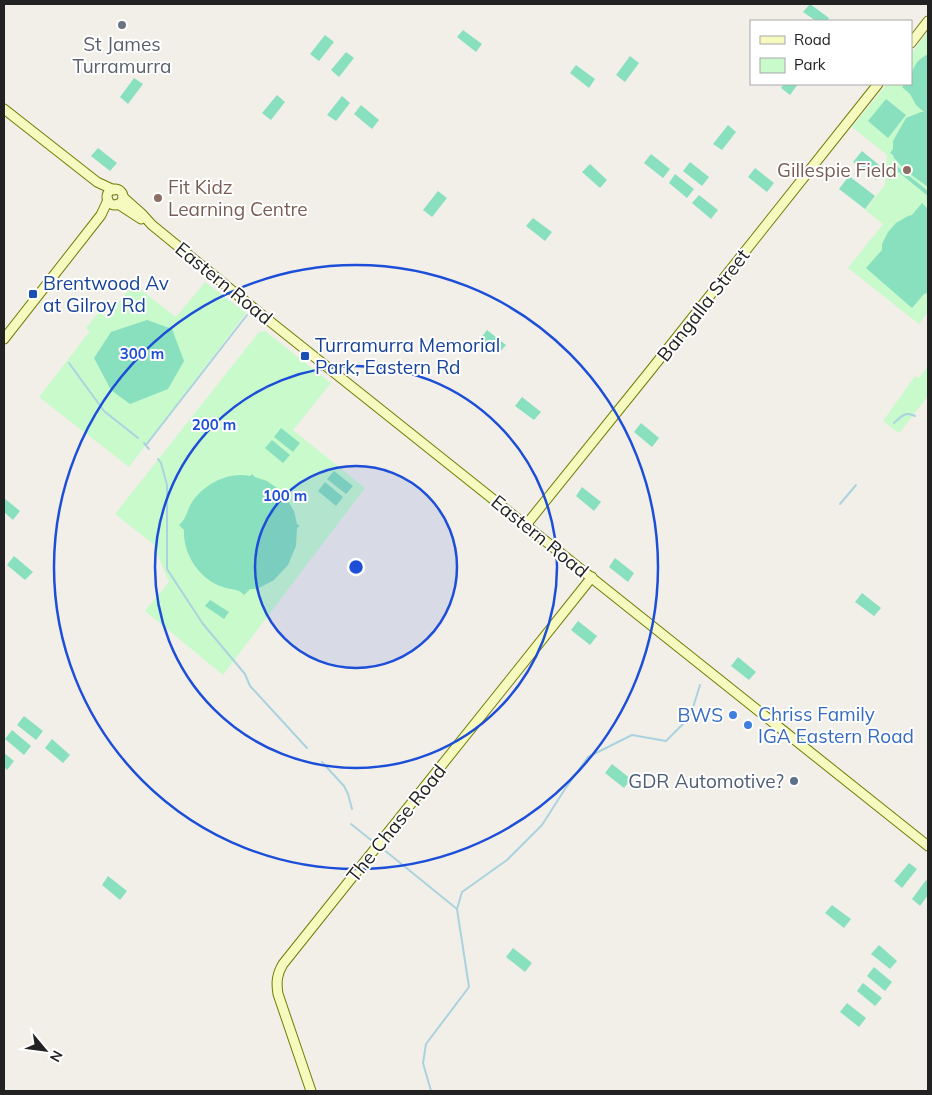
<svg xmlns="http://www.w3.org/2000/svg" width="932" height="1095" viewBox="0 0 932 1095" font-family="Mulish,sans-serif">
	<rect width="100%" height="100%" fill="#f2efe9"/>
	<g fill="#c8facc">
		<path d="M 928,31 L 928,312 L 919,324 L 848,268 L 883,224 L 865,210 L 885,185 L 887,155 L 852,127 L 887,84 L 911,84 L 911,54 Z"/>
		<path d="M 205,282 L 246,313 L 129,467 L 39,397 L 90,331 L 86,328 L 99,312 L 107,318 L 133,284 L 176,317 Z"/>
		<path d="M 265,331 L 331,383 L 293,430 L 365,488 L 223,675 L 145,611 L 169,582 L 153,544 L 115,514 L 259,332 Z"/>
		<path d="M 928,366 L 928,396 L 900,432 L 897,432 L 883,421 L 915,376 L 919,378 Z"/>
	</g>
	<g fill="#88e0be">
		<path d="M 810,4 L 829,18 L 827,21 L 816,21 L 803,12 Z"/>
		<path d="M 463,30 L 482,44 L 476,52 L 457,37 Z"/>
		<path d="M 325,35 L 334,42 L 319,61 L 310,54 Z"/>
		<path d="M 346,52 L 354,58 L 339,77 L 331,70 Z"/>
		<path d="M 928,54 L 928,187 L 906,171 L 894,158 L 893,155 L 890,153 L 893,149 L 893,141 L 906,118 L 921,112 L 924,112 L 916,105 L 910,94 L 902,87 L 905,84 L 911,84 C 911,69 915,61 928,54 Z"/>
		<path d="M 630,56 L 639,63 L 625,82 L 616,75 Z"/>
		<path d="M 576,65 L 595,79 L 589,88 L 570,73 Z"/>
		<path d="M 134,78 L 143,84 L 128,104 L 120,97 Z"/>
		<path d="M 784,84 L 798,84 L 790,95 L 781,88 Z"/>
		<path d="M 277,95 L 285,102 L 271,120 L 262,113 Z"/>
		<path d="M 342,96 L 350,103 L 336,121 L 327,115 Z"/>
		<path d="M 886,99 L 906,115 L 888,138 L 868,121 Z"/>
		<path d="M 361,105 L 379,120 L 372,129 L 354,114 Z"/>
		<path d="M 728,125 L 736,132 L 722,150 L 713,144 Z"/>
		<path d="M 98,148 L 117,163 L 110,171 L 91,156 Z"/>
		<path d="M 862,151 L 884,169 L 876,180 L 853,162 Z"/>
		<path d="M 651,154 L 670,169 L 663,178 L 644,163 Z"/>
		<path d="M 690,162 L 709,177 L 702,186 L 683,171 Z"/>
		<path d="M 893,163 L 928,191 L 928,196 L 891,166 Z"/>
		<path d="M 590,164 L 607,180 L 600,188 L 582,172 Z"/>
		<path d="M 755,168 L 774,183 L 767,192 L 748,177 Z"/>
		<path d="M 675,174 L 694,189 L 687,198 L 669,183 Z"/>
		<path d="M 849,176 L 875,196 L 865,209 L 839,189 Z"/>
		<path d="M 438,191 L 447,198 L 432,217 L 423,210 Z"/>
		<path d="M 699,195 L 718,210 L 711,219 L 692,203 Z"/>
		<path d="M 922,203 L 928,209 L 928,293 L 924,294 L 912,308 L 866,268 L 882,250 L 882,244 L 888,232 L 896,223 L 908,216 L 912,215 Z"/>
		<path d="M 533,218 L 552,232 L 545,241 L 526,226 Z"/>
		<path d="M 147,320 L 172,329 L 184,361 L 168,389 L 130,404 L 111,390 L 94,358 L 111,332 Z"/>
		<path d="M 487,330 L 506,345 L 499,353 L 481,338 Z"/>
		<path d="M 522,397 L 541,412 L 534,420 L 515,406 Z"/>
		<path d="M 641,423 L 659,438 L 652,447 L 634,432 Z"/>
		<path d="M 281,428 L 300,443 L 293,452 L 274,437 Z"/>
		<path d="M 272,440 L 290,455 L 283,463 L 265,448 Z"/>
		<path d="M 334,471 L 353,486 L 346,494 L 327,479 Z"/>
		<path d="M 252,474 L 255,477 L 267,481 L 277,488 L 285,496 L 294,511 L 297,524 L 300,526 L 297,528 L 296,546 L 288,565 L 274,580 L 257,589 L 250,589 L 244,595 C 238,588 231,590 223,587 C 199,579 183,554 184,530 L 179,525 C 187,518 187,510 192,502 C 204,484 229,471 250,476 Z"/>
		<path d="M 325,482 L 343,497 L 336,506 L 318,491 Z"/>
		<path d="M 582,487 L 601,502 L 594,511 L 576,496 Z"/>
		<path d="M 4,498 L 20,511 L 13,520 L 4,512 Z"/>
		<path d="M 14,556 L 33,572 L 25,580 L 7,565 Z"/>
		<path d="M 615,558 L 634,573 L 628,582 L 609,567 Z"/>
		<path d="M 862,593 L 881,608 L 874,616 L 855,602 Z"/>
		<path d="M 210,600 L 229,612 L 224,619 L 205,606 Z"/>
		<path d="M 578,621 L 597,636 L 590,645 L 571,630 Z"/>
		<path d="M 738,657 L 756,672 L 749,680 L 731,666 Z"/>
		<path d="M 24,716 L 43,731 L 36,740 L 17,725 Z"/>
		<path d="M 12,730 L 31,746 L 24,755 L 5,739 Z"/>
		<path d="M 52,739 L 70,755 L 63,763 L 45,748 Z"/>
		<path d="M 4,753 L 14,761 L 7,770 L 4,767 Z"/>
		<path d="M 612,764 L 631,779 L 624,788 L 605,773 Z"/>
		<path d="M 909,863 L 917,869 L 902,888 L 894,881 Z"/>
		<path d="M 108,876 L 127,891 L 120,900 L 102,885 Z"/>
		<path d="M 926,880 L 928,882 L 928,895 L 920,906 L 912,899 Z"/>
		<path d="M 832,905 L 851,919 L 844,928 L 825,913 Z"/>
		<path d="M 879,945 L 897,961 L 890,969 L 871,954 Z"/>
		<path d="M 513,948 L 532,963 L 525,972 L 506,957 Z"/>
		<path d="M 874,967 L 892,982 L 885,991 L 867,976 Z"/>
		<path d="M 863,983 L 882,998 L 875,1006 L 857,991 Z"/>
		<path d="M 847,1003 L 866,1018 L 859,1027 L 840,1012 Z"/>
	</g>
	<g fill="none" stroke-linecap="round" stroke-linejoin="round">
		<g stroke="#aad3df" stroke-width="2">
			<path d="M 69,363 L 104,411 L 138,438"/>
			<path d="M 894,423 C 902,416 905,411 915,416"/>
			<path d="M 144,443 L 149,449"/>
			<path d="M 146,445 L 247,315"/>
			<path d="M 158,459 L 161,463 L 167,485 L 167,569 L 203,624 L 245,674 L 250,686 L 307,748"/>
			<path d="M 840,504 L 856,485"/>
			<path d="M 322,762 L 344,786 L 348,794 L 352,809"/>
			<path d="M 351,824 L 371,840"/>
			<path d="M 383,849 L 457,909"/>
			<path d="M 431,1091 L 423,1063 L 426,1044 L 469,987 L 457,909 L 462,892 L 507,860 L 542,825 L 565,789 L 588,757 L 632,735 L 666,741 L 690,717 L 700,685"/>
		</g>
		<defs>
			<g id="secondary">
				<path d="M 911,43 L 928,21"/>
				<path d="M 4,109 L 97,182 L 114,190"/>
				<circle cx="115" cy="197" r="8"/>
				<path d="M 123,197 L 141,213 L 152,225 L 262,315 L 928,846"/>
				<path d="M 118,204 L 141,219"/>
				<path d="M 4,339 L 101,215 L 108,200"/>
				<path d="M 526,525 L 650,371 L 878,84"/>
				<path d="M 311,1091 L 278,994 C 276,982 277,974 283,964 L 592,577"/>
			</g>
		</defs>
		<use href="#secondary" stroke="#707d05" stroke-width="11"/>
		<use href="#secondary" stroke="#f7fabf" stroke-width="9"/>
	</g>
	<circle cx="356" cy="567" r="101" fill="#1d4ed8" fill-opacity=".12"/>
	<g fill="none" stroke="#1d4ed8" stroke-width="2.5">
		<circle cx="356" cy="567" r="101"/>
		<circle cx="356" cy="567" r="201"/>
		<circle cx="356" cy="567" r="302"/>
	</g>
	<circle fill="#6b7280" stroke="#fff" stroke-width="2" cx="122" cy="25" r="5"/>
	<g fill="#8d6e63" stroke="#fff" stroke-width="2">
		<circle cx="907" cy="170" r="5"/>
		<circle cx="158" cy="198" r="5"/>
	</g>
	<g fill="#1a4fb4" stroke="#fff" stroke-width="2">
		<rect x="28" y="289" width="10" height="10" rx="2.5"/>
		<rect x="300" y="351" width="10" height="10" rx="2.5"/>
	</g>
	<g fill="#3f7fe0" stroke="#fff" stroke-width="2">
		<circle cx="733" cy="715" r="5"/>
		<circle cx="748" cy="725" r="5"/>
	</g>
	<circle fill="#5c6f8a" stroke="#fff" stroke-width="2" cx="794" cy="781" r="5"/>
	<g text-anchor="middle" stroke-width="4" stroke-linejoin="round" paint-order="stroke">
		<g font-size="19" fill="#5b616d" stroke="#fff">
			<text x="122" y="51">St James<tspan x="122" dy="22">Turramurra</tspan></text>
		</g>
		<g font-size="19" fill="#785e54" stroke="#fff" text-anchor="end">
			<text x="897" y="177">Gillespie Field</text>
			<text x="168" y="194" text-anchor="start">Fit Kidz<tspan x="168" dy="22">Learning Centre</tspan></text>
		</g>
		<g font-size="19" fill="#164399" stroke="#fff" text-anchor="start">
			<text x="43" y="290">Brentwood Av<tspan x="43" dy="22">at Gilroy Rd</tspan></text>
			<text x="315" y="352">Turramurra Memorial<tspan x="315" dy="22">Park, Eastern Rd</tspan></text>
		</g>
		<g font-size="19" fill="#222" stroke="#fff">
			<text transform="translate(224 283) rotate(39)" y="7">Eastern Road</text>
			<text transform="translate(703 305) rotate(-52)" y="7">Bangalla Street</text>
			<text transform="translate(540 536) rotate(39)" y="7">Eastern Road</text>
			<text transform="translate(396 823) rotate(-51)" y="7">The Chase Road</text>
		</g>
		<g font-size="19" fill="#366cbe" stroke="#fff" text-anchor="start">
			<text x="758" y="721">Chriss Family<tspan x="758" dy="22">IGA Eastern Road</tspan></text>
			<text x="723" y="722" text-anchor="end">BWS</text>
		</g>
		<g font-size="19" fill="#4e5e75" stroke="#fff" text-anchor="end">
			<text x="784" y="788">GDR Automotive?</text>
		</g>
	</g>
	<circle cx="356" cy="567" r="8" fill="#1d4ed8" stroke="#fff" stroke-width="2.5"/>
	<g font-size="15" text-anchor="middle" font-weight="bold" fill="#1d4ed8" stroke="#fff" stroke-width="4" stroke-linejoin="round" paint-order="stroke">
		<text x="142" y="359">300 m</text>
		<text x="214" y="430">200 m</text>
		<text x="285" y="501">100 m</text>
	</g>
	<rect width="932" height="1095" fill="none" stroke="#222222" stroke-width="10"/>
	<rect x="750" y="20" width="162" height="65" fill="#ffffff" stroke="#a7a7a7"/>
	<rect x="760" y="36" width="25" height="8" fill="#f7fabf" stroke="#a7a7a7"/>
	<text x="794" y="45" font-size="15" fill="#222222">Road</text>
	<rect x="760" y="58" width="25" height="15" fill="#c8facc" stroke="#a7a7a7"/>
	<text x="794" y="70" font-size="15" fill="#222222">Park</text>
	<g transform="translate(45 1050) rotate(119)" stroke="#ffffff" stroke-width="4" paint-order="stroke">
	<path d="M0-4L9 19L0 12L-9 19Z" fill="#222222"/>
	<text y="-8" font-size="14" font-weight="bold" text-anchor="middle" fill="#222222">N</text>
	</g>
</svg>
